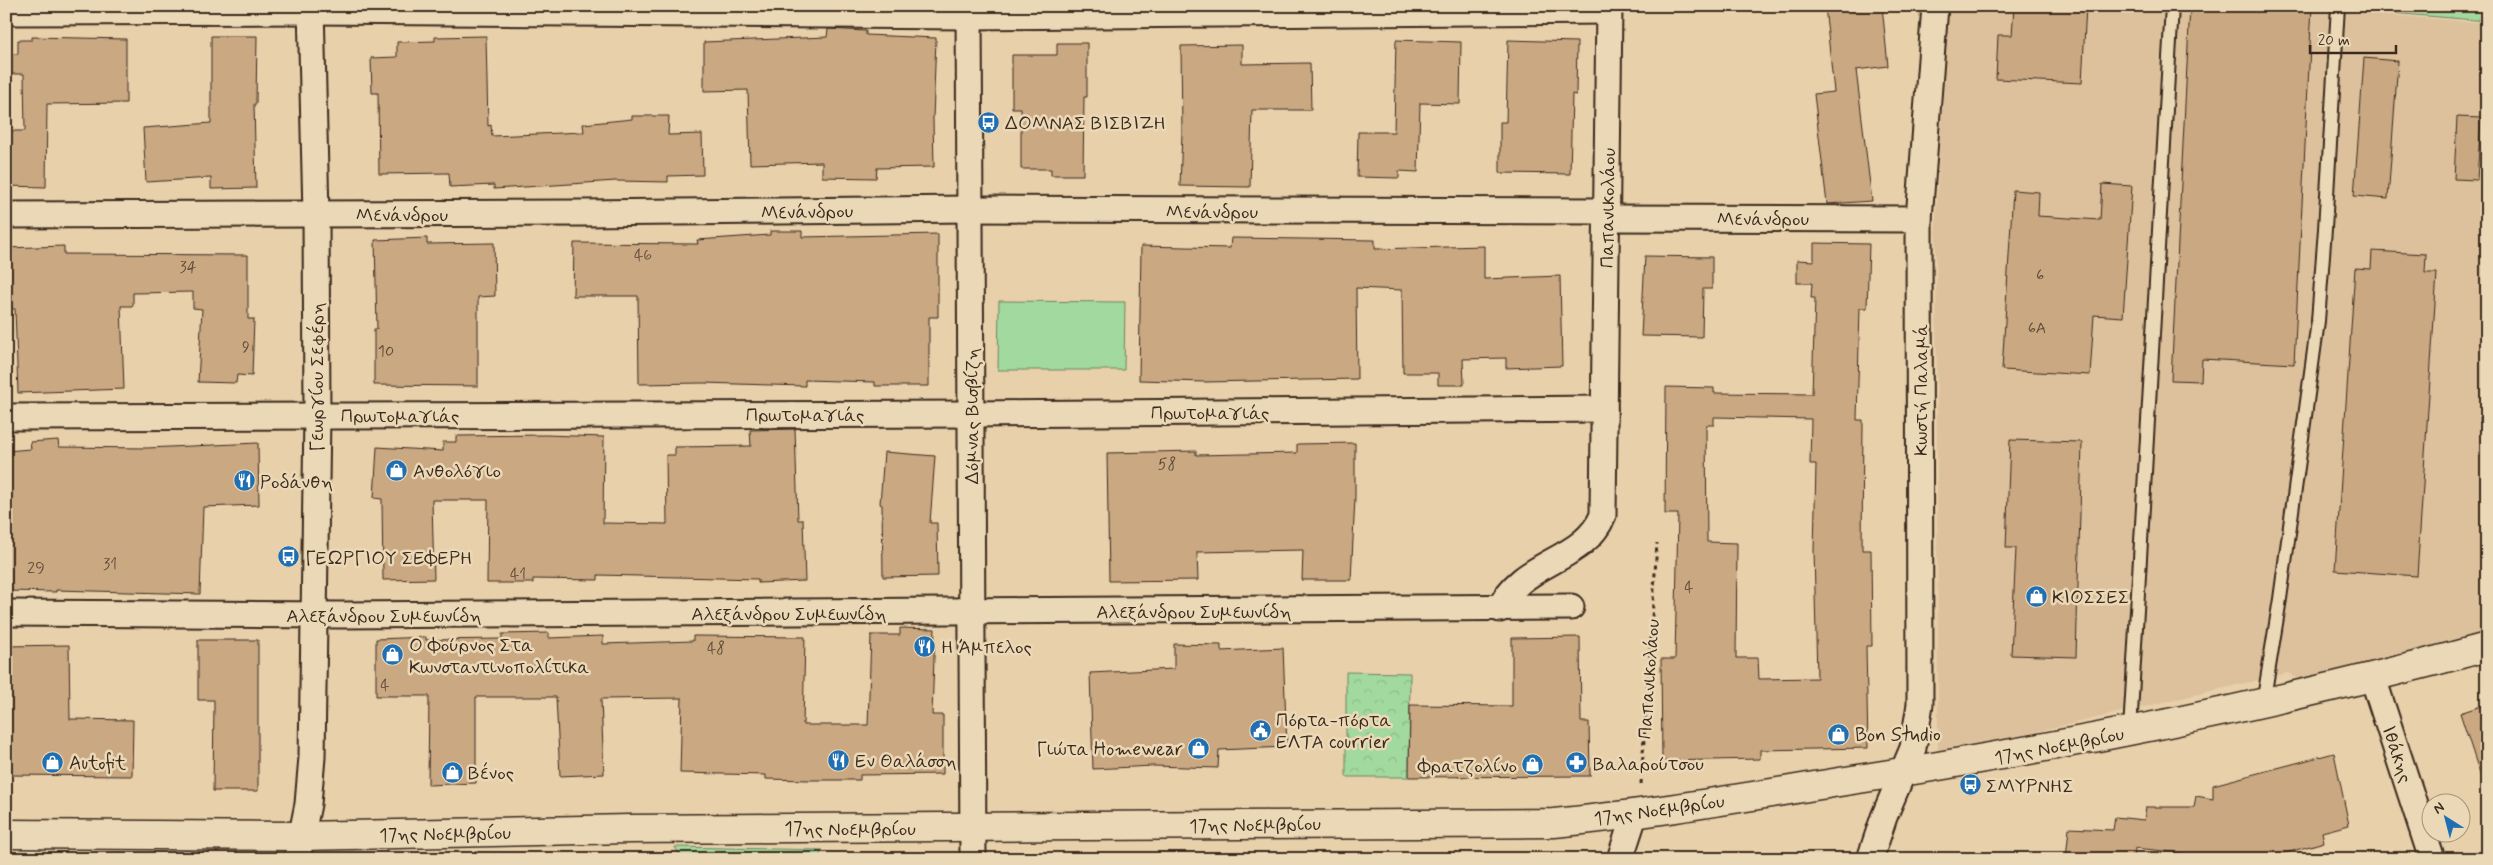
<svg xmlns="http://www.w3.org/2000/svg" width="2493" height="865" viewBox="0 0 2493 865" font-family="Mynerve,sans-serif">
	<defs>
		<pattern id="grass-tufts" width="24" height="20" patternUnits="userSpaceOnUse" patternTransform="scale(1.25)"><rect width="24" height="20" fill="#a2d99e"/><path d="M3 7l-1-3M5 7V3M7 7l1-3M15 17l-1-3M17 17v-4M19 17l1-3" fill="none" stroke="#8cba88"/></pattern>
		<pattern id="park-crowns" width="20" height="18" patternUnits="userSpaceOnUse" patternTransform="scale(1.25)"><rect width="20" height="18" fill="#a2d99e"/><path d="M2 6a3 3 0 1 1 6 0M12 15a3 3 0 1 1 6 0" fill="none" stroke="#8cba88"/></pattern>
	</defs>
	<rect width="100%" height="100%" fill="#e8d0ab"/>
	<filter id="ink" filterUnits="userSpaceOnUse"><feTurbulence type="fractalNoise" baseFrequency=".02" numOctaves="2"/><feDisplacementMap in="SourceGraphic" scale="10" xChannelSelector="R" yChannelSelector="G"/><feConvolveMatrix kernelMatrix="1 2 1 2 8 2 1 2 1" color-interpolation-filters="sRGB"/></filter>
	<g filter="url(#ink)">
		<path fill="#dcc19c" d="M 1948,6 L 2349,6 L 2349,12 L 2487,23 L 2487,637 L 2304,683 L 2288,673 L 1938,755 L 1936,213 Z"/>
		<g fill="url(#grass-tufts)" stroke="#6e825e">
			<path d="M 2355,6 L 2487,6 L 2487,21 L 2355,10 Z"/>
			<path d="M 675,847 L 823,850 L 817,859 L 682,859 Z"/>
		</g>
		<path fill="url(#park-crowns)" stroke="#6e825e" d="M 1346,672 L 1410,673 L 1409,777 L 1346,777 Z"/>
		<path fill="#a2d99e" stroke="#6e825e" d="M 999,301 L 1125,302 L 1124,370 L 998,370 Z"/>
		<g fill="#c9a882" stroke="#3b2a1e" fill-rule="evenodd">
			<path d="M 1825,6 L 1882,6 L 1888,66 L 1856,70 L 1872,201 L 1827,204 L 1814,94 L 1834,92 Z"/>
			<path d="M 2014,6 L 2086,6 L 2082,83 L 1996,79 L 1998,35 L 2012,35 Z"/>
			<path d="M 2190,6 L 2312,6 L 2294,364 L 2202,359 L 2201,381 L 2171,380 Z"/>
			<path d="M 828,29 L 866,31 L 866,35 L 936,38 L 933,119 L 934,167 L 877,168 L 876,178 L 822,177 L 822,162 L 750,164 L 748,90 L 704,91 L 704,42 L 827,37 Z"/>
			<path d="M 211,36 L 257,36 L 256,104 L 254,104 L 256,188 L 211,189 L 211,178 L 146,182 L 143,128 L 211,123 Z"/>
			<path d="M 486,36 L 488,126 L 491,125 L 492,136 L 584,132 L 583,124 L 632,119 L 632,116 L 669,116 L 668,135 L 702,134 L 703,175 L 668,176 L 668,182 L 616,181 L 494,189 L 494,185 L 450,187 L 449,173 L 379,174 L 378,93 L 372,93 L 371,58 L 397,57 L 397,42 L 435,41 L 435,37 Z"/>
			<path d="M 32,37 L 126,39 L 126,103 L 47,104 L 46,187 L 6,186 L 6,134 L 9,135 L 9,131 L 25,131 L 24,74 L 6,74 L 6,55 L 18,54 L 18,40 L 32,40 Z"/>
			<path d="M 1396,40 L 1461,42 L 1460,104 L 1420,103 L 1418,172 L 1399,171 L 1399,178 L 1357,177 L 1358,132 L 1394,132 Z"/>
			<path d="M 1508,40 L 1577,42 L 1576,95 L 1572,94 L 1570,174 L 1500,173 L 1500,122 L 1506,122 Z"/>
			<path d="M 1057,43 L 1087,43 L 1087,97 L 1084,97 L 1083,175 L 1051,175 L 1051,169 L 1021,169 L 1021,108 L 1012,108 L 1012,55 L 1057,55 Z"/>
			<path d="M 1242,45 L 1242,64 L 1310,63 L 1311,110 L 1252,110 L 1250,187 L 1180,186 L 1182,132 L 1181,46 Z"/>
			<path d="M 2364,58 L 2398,61 L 2388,199 L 2354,196 Z"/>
			<path d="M 2457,117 L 2481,118 L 2477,180 L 2454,179 Z"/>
			<path d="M 2102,184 L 2132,186 L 2123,317 L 2094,315 L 2090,375 L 2002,370 L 2013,190 L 2039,192 L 2038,216 L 2100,220 Z"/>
			<path d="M 770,231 L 802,231 L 802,237 L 938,234 L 938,317 L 929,317 L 929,386 L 875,386 L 875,382 L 805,380 L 805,386 L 702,383 L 639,384 L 638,296 L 573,296 L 574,243 L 698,244 L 697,240 L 770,235 Z"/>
			<path d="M 427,238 L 427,244 L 494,243 L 495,296 L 478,297 L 478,386 L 374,385 L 374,329 L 377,329 L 375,240 Z"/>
			<path d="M 1231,238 L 1375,240 L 1375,249 L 1484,246 L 1484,279 L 1560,276 L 1562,366 L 1506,368 L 1506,358 L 1463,359 L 1464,385 L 1438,385 L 1438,373 L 1403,373 L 1402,290 L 1356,288 L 1357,379 L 1205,382 L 1139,380 L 1141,246 L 1230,248 Z"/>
			<path d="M 1814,243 L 1869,244 L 1867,308 L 1860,308 L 1857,420 L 1863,420 L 1862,550 L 1871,550 L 1872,646 L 1866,646 L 1868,748 L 1760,750 L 1760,759 L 1662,761 L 1661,659 L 1675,659 L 1678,514 L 1665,514 L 1666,387 L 1714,388 L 1714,393 L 1812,394 L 1815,298 L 1811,298 L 1812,283 L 1797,283 L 1797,260 L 1814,261 ZM 1714,417 L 1811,419 L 1810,464 L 1816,464 L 1814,551 L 1817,678 L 1759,679 L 1758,658 L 1736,658 L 1737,543 L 1707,542 L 1706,425 L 1714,425 Z"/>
			<path d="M 64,246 L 64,254 L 248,255 L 248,319 L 254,319 L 252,376 L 237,375 L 236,383 L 198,382 L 202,309 L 193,308 L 193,292 L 133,293 L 133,306 L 121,306 L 124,389 L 18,393 L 15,309 L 6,308 L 6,248 Z"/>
			<path d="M 2372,251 L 2426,254 L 2425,273 L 2437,273 L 2417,576 L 2335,570 L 2355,268 L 2371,269 Z"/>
			<path d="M 1645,256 L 1712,257 L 1712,289 L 1703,289 L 1702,337 L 1641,336 Z"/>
			<path d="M 795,429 L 798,520 L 803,520 L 805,581 L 758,583 L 758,579 L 598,575 L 598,580 L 533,579 L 533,583 L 487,583 L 488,500 L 432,500 L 434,579 L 383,580 L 382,499 L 374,498 L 377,447 L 443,451 L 443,442 L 456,442 L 456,436 L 546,435 L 604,437 L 603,523 L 667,524 L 666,455 L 675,455 L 675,447 L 751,446 L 750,430 Z"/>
			<path d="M 58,440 L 59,447 L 147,448 L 258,443 L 259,505 L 203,507 L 200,594 L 56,590 L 56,592 L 6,591 L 6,451 L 31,449 L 30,442 Z"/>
			<path d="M 2010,440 L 2082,442 L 2076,657 L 2011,655 L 2016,548 L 2006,548 Z"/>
			<path d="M 1355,443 L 1355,498 L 1351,580 L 1302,580 L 1303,550 L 1197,552 L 1198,580 L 1109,581 L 1107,453 L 1196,451 L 1196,455 L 1297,453 L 1297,444 Z"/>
			<path d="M 884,452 L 935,456 L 930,523 L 937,523 L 938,576 L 883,577 L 882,505 L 880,504 Z"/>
			<path d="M 900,628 L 935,629 L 932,715 L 943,715 L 943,774 L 860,775 L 860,780 L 809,780 L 766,779 L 766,775 L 680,773 L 682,698 L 601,699 L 604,774 L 560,776 L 556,697 L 476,697 L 476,783 L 428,785 L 429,696 L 376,696 L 376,639 L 426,637 L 426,640 L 502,639 L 502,634 L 549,633 L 549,638 L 603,636 L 603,644 L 693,641 L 693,636 L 805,637 L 803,725 L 868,725 L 871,635 L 900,635 Z"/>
			<path d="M 1580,637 L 1581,722 L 1589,722 L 1590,776 L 1409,777 L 1410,705 L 1512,706 L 1512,638 Z"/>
			<path d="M 198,640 L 258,640 L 258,791 L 213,791 L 214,700 L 198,700 Z"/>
			<path d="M 1174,644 L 1221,645 L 1221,651 L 1283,648 L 1287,747 L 1219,750 L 1218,768 L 1153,766 L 1093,769 L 1090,673 L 1174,669 Z"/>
			<path d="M 69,645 L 70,719 L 133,720 L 132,776 L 6,775 L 6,646 Z"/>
			<path d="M 2487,704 L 2487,779 L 2482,780 L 2460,713 Z"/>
			<path d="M 2334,753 L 2349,825 L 2322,832 L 2324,842 L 2265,859 L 2181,859 L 2183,853 L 2135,848 L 2134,859 L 2066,859 L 2069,828 L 2113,830 L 2115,817 L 2144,820 L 2146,807 L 2194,807 L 2196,796 L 2213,799 L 2213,785 Z"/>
		</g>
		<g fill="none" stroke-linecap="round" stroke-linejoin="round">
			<defs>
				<g id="lane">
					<path d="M 2263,704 L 2280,599 L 2318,321 L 2325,229 L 2338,6"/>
					<path d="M 2130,731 L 2172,6"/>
				</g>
				<g id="street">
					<path d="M 969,6 L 973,859"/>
					<path d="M 6,12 L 311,11 L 969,16 L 1609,11"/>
					<path d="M 6,215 L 583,213 L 970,209 L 1607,211"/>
					<path d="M 1607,218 L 1919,219"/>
					<path d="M 6,417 L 971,414 L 1604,409"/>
					<path d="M 1500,609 C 1519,561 1585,562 1603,515 L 1609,6"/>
					<path d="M 6,613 L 343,615 L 1571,607"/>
					<path d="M 2373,678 L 2432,859"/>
					<path d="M 297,859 L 308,804 L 312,757 L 317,415 L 316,214 L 311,6"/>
					<path d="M 1620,859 L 1635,813"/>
					<path d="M 1870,859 L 1884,817 L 1913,748 L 1920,704 L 1919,219 L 1935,6"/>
				</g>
				<path id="secondary" d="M 6,834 L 302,836 L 629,829 L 1554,823 C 1648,814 1740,798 1833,783 C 2053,749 2272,706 2487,647"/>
			</defs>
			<use href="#lane" stroke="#3b2a1e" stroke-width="16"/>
			<use href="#street" stroke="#3b2a1e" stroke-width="29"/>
			<use href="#secondary" stroke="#3b2a1e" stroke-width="31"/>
			<path stroke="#3b2a1e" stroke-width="3" stroke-dasharray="4 4" stroke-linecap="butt" d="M 1641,784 L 1657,543"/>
			<use href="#lane" stroke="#ebd8b6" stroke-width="12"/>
			<use href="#street" stroke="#ebd8b6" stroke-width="25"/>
			<use href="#secondary" stroke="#ebd8b6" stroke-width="28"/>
		</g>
	</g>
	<defs>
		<symbol id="bus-disc" viewBox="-11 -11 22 22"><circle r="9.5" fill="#1f6fb2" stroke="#ebd8b6"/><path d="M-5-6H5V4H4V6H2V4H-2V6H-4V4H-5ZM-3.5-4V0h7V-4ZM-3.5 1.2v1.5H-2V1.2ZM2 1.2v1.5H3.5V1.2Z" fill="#fff"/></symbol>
		<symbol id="shop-disc" viewBox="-11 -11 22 22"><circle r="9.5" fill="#1f6fb2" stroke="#ebd8b6"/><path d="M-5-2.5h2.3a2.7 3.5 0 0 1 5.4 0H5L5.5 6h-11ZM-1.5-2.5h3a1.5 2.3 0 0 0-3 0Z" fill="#fff"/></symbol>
		<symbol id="restaurant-disc" viewBox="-11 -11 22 22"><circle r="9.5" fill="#1f6fb2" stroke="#ebd8b6"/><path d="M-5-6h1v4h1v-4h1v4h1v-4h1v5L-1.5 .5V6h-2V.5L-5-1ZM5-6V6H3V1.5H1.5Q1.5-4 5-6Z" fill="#fff"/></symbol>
		<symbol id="civic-disc" viewBox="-11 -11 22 22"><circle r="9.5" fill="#1f6fb2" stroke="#ebd8b6"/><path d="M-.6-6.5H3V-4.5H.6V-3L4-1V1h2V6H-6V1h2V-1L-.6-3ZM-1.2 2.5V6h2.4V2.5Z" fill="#fff"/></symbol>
		<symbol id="pharmacy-disc" viewBox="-11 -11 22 22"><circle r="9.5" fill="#1f6fb2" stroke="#ebd8b6"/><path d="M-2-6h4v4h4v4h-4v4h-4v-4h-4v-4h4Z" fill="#fff"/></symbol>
	</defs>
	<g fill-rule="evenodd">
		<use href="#bus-disc" x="976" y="110" width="25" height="25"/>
		<use href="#shop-disc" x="384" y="458" width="25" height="25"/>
		<use href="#restaurant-disc" x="232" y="468" width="25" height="25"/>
		<use href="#bus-disc" x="276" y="544" width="25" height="25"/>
		<use href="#shop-disc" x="2024" y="584" width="25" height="25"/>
		<use href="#restaurant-disc" x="912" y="634" width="25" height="25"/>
		<use href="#shop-disc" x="380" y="642" width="25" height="25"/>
		<use href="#civic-disc" x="1248" y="718" width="25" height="25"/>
		<use href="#shop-disc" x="1826" y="722" width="25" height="25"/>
		<use href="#shop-disc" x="1186" y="736" width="25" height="25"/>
		<use href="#restaurant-disc" x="826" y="748" width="25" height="25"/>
		<use href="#shop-disc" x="40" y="750" width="25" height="25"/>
		<use href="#pharmacy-disc" x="1564" y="750" width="25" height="25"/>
		<use href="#shop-disc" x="1520" y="752" width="25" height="25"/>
		<use href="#shop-disc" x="440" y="760" width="25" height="25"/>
		<use href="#bus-disc" x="1958" y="772" width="25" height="25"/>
	</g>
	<g text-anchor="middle" stroke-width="5" stroke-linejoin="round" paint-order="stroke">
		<g font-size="16" fill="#5e4a37">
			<text x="643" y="260">46</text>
			<text x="188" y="272">34</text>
			<text x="2040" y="280">6</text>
			<text x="2037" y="333">6A</text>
			<text x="246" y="352">9</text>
			<text x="386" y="356">10</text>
			<text x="1167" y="469">58</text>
			<text x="110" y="569">31</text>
			<text x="36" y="573">29</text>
			<text x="518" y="579">41</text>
			<text x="1689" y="592">4</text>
			<text x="716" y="653">48</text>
			<text x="385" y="690">4</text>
		</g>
		<g font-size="19" fill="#3b2a1e" stroke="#ebd8b6" text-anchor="start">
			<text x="1005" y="129">ΔΟΜΝΑΣ ΒΙΣΒΙΖΗ</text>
			<text x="413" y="477">Ανθολόγιο</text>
			<text x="260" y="488">Ροδάνθη</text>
			<text x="305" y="564">ΓΕΩΡΓΙΟΥ ΣΕΦΕΡΗ</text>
			<text x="2052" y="603">ΚΙΟΣΣΕΣ</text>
			<text x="409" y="651">Ο Φούρνος Στα<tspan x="409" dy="22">Κωνσταντινοπολίτικα</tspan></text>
			<text x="941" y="653">Η Άμπελος</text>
			<text x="1276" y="726">Πόρτα-πόρτα<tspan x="1276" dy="22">ΕΛΤΑ courrier</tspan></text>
			<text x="1855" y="741">Bon Studio</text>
			<text x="1183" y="755" text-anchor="end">Γιώτα Homewear</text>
			<text x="855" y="767">Εν Θαλάσση</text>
			<text x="69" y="769">Autofit</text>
			<text x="1593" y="770">Βαλαρούτσου</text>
			<text x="1517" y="772" text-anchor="end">Φρατζολίνο</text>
			<text x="468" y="779">Βένος</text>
			<text x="1986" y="792">ΣΜΥΡΝΗΣ</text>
		</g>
		<g font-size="19" fill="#3b2a1e" stroke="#ebd8b6">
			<text transform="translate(1607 208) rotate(-89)" y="7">Παπανικολάου</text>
			<text transform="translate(807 211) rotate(-1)" y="7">Μενάνδρου</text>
			<text x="1212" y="218">Μενάνδρου</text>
			<text x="402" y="221">Μενάνδρου</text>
			<text x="1763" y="225">Μενάνδρου</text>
			<text transform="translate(316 377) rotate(-90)" y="7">Γεωργίου Σεφέρη</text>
			<text transform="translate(1920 390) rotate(-90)" y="7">Κωστή Παλαμά</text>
			<text x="1210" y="419">Πρωτομαγιάς</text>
			<text x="805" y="421">Πρωτομαγιάς</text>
			<text x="400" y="422">Πρωτομαγιάς</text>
			<text transform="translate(971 416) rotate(-90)" y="7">Δόμνας Βισβίζη</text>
			<text x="1194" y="618">Αλεξάνδρου Συμεωνίδη</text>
			<text x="789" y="620">Αλεξάνδρου Συμεωνίδη</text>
			<text x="384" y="622">Αλεξάνδρου Συμεωνίδη</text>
			<text transform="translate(1648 679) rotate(-86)" y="7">Παπανικολάου</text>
			<text transform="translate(2059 745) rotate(-11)" y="7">17ης Νοεμβρίου</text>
			<text transform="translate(2398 754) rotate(72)" y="7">Ιθάκης</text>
			<text transform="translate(1659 809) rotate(-8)" y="7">17ης Νοεμβρίου</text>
			<text transform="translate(1255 824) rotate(-1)" y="7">17ης Νοεμβρίου</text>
			<text x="850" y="835">17ης Νοεμβρίου</text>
			<text transform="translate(445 833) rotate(-1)" y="7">17ης Νοεμβρίου</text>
		</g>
	</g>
	<rect width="2493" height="865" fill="none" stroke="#ebd8b6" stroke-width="25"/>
	<rect x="12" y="12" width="2468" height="840" fill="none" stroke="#3b2a1e" stroke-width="2" filter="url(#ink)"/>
	<g transform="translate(2446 818) rotate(324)"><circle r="24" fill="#ebd8b6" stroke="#a59279"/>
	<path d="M0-4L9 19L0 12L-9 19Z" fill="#1f6fb2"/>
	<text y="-8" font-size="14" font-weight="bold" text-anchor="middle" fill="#3b2a1e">N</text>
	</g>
	<path d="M2310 45v8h86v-8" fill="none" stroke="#3b2a1e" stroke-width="2.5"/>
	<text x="2318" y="45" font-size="15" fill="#3b2a1e" stroke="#ebd8b6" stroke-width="4" paint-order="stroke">20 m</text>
</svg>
